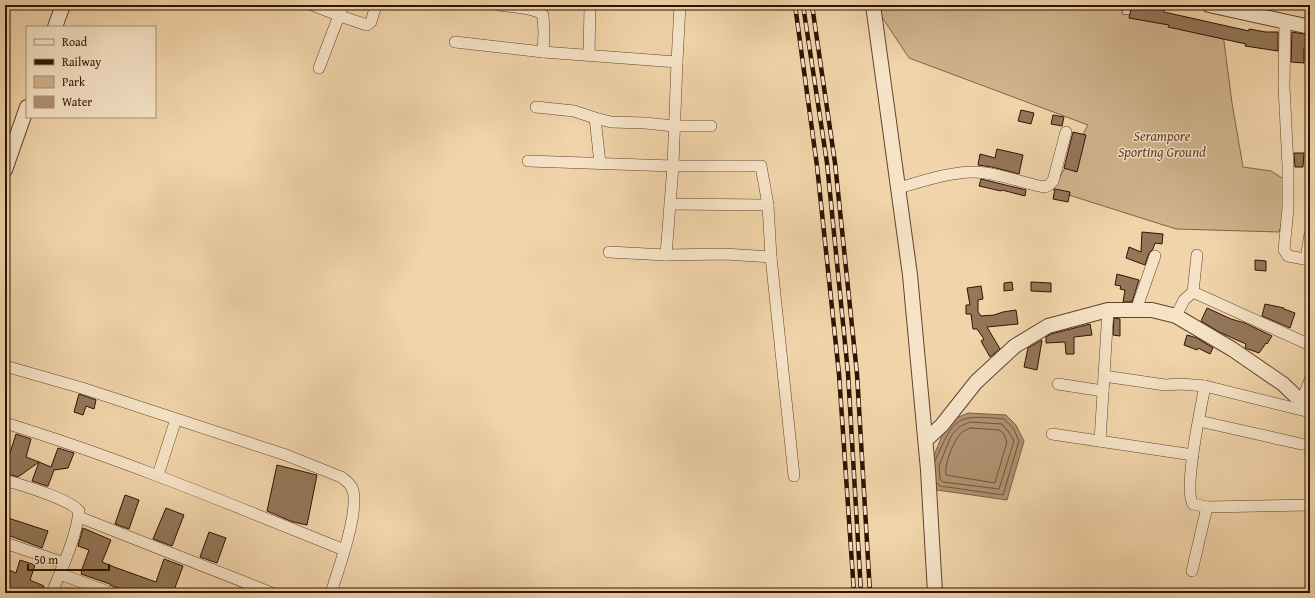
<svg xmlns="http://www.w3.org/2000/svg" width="1315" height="598" viewBox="0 0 1315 598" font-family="'Gentium Book Plus',serif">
	<rect width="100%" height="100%" fill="#f1d4a9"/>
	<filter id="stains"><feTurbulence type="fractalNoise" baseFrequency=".005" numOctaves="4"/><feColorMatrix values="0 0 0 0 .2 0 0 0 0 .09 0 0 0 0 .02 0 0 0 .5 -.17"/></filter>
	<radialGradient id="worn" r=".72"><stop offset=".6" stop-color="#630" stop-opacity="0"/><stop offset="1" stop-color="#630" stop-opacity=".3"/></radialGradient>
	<path fill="#d0b38d" stroke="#806348" d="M 874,5 L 1124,5 L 1122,14 L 1149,17 L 1223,34 L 1232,103 L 1243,167 L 1271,171 L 1293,185 L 1279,232 L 1176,229 L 1053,190 L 1088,125 L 909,58 Z"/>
	<path fill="#af9271" stroke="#7c5f45" d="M 968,413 L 1006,415 L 1016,425 L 1024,441 L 1007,500 L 937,490 L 931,483 L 930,465 L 944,431 L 954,419 Z"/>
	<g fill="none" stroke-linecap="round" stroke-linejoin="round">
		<g stroke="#70523a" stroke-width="1">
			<path d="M 970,422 L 1002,424 L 1008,431 L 1014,441 L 999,489 L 943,482 L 940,479 L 939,466 L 951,436 L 959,427 Z"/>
			<path d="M 971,428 L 999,430 L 1004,434 L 1007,442 L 995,483 L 946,475 C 944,464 954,439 962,432 C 965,430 968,429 971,428 Z"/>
			<path d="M 935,461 C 954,418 955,414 1004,419 L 1013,428 L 1019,441 L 1003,495 L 940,486 L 937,483"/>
		</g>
	</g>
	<g fill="#947759" stroke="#301303">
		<path d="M 1132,5 L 1165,5 L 1164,12 L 1249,31 L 1249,29 L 1266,32 L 1278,32 L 1278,51 L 1245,46 L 1246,44 L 1168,27 L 1169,25 L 1129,18 Z"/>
		<path d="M 1292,32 L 1310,35 L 1310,48 L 1304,48 L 1304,63 L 1291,62 Z"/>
		<path d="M 1021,110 L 1034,113 L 1031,124 L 1018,121 Z"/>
		<path d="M 1053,115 L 1064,117 L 1062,126 L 1051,124 Z"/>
		<path d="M 1073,132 L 1086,135 L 1077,172 L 1064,168 Z"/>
		<path d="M 997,149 L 1023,155 L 1019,174 L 992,167 L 978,165 L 980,154 L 995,158 Z"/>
		<path d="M 1294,153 L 1304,153 L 1303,167 L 1295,167 Z"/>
		<path d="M 981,179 L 1026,190 L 1025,196 L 1002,190 L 1001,191 L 979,186 Z"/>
		<path d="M 1055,189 L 1070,192 L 1068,202 L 1053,199 Z"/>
		<path d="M 1142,232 L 1163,234 L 1162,244 L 1155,243 L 1153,249 L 1149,253 L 1145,265 L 1126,258 L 1129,247 L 1141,252 Z"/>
		<path d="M 1255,260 L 1266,261 L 1266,271 L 1255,270 Z"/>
		<path d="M 1117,274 L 1139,280 L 1132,302 L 1123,302 L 1125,290 L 1120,289 L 1121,286 L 1115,285 Z"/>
		<path d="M 1012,282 L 1013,290 L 1004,291 L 1004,283 Z"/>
		<path d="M 1031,282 L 1051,283 L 1051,292 L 1031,291 Z"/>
		<path d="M 981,286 L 983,299 L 978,300 L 978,312 L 981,316 L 994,315 L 1003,312 L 1016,310 L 1018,324 L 987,327 L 1000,349 L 990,357 L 981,341 L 984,339 L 977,329 L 973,329 L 971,314 L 966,314 L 966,305 L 970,305 L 967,288 Z"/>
		<path d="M 1265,304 L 1284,308 L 1284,309 L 1295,313 L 1290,328 L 1262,316 Z"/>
		<path d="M 1207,308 L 1231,319 L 1245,323 L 1272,336 L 1267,344 L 1266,343 L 1259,353 L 1245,348 L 1246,344 L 1219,332 L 1201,321 Z"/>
		<path d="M 1114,318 L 1120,319 L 1120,336 L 1113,335 Z"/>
		<path d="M 1090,324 L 1092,335 L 1074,337 L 1074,354 L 1066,354 L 1065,342 L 1046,343 L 1046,337 L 1051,334 Z"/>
		<path d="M 1187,335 L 1197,338 L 1213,348 L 1210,354 L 1198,348 L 1197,350 L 1184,345 Z"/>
		<path d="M 1042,340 L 1037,370 L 1024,367 L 1028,348 Z"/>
		<path d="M 79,394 L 96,400 L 94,409 L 86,406 L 83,415 L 74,412 Z"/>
		<path d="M 16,434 L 31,439 L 26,457 L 39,462 L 18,477 L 5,473 L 5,451 L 10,453 Z"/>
		<path d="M 58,448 L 74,453 L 68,468 L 54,470 L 48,486 L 47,486 L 32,481 L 39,462 L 51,467 Z"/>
		<path d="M 277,465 L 317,475 L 307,525 L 293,522 L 267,511 Z"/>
		<path d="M 125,495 L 139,500 L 129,529 L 115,524 Z"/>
		<path d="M 166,508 L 184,515 L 172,546 L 153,539 Z"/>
		<path d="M 5,517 L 48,531 L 42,548 L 5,534 Z"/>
		<path d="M 83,528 L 111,540 L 102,562 L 114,567 L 156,582 L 164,559 L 183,566 L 173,593 L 131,593 L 110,585 L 110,584 L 81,574 L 82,573 L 81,572 L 89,550 L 78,546 Z"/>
		<path d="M 209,532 L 226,538 L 217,563 L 200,557 Z"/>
		<path d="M 20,560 L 35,565 L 30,580 L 44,586 L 42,593 L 5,593 L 5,568 L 16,573 Z"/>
	</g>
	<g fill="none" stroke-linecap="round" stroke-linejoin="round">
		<defs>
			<g id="minor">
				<path d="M 312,5 L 340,16 L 367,25 L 371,22 L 376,5"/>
				<path d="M 499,5 C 511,7 534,7 543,15 L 544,33 L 543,52"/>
				<path d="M 680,5 L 677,62 L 673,166 L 666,255 L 724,254 L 771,257"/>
				<path d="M 1285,22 L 1284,86 L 1288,166 L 1288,208 L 1284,250 L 1288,256 L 1310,260"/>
				<path d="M 455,42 L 543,52 L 677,62"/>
				<path d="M 589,55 L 590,5"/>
				<path d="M 319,68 L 343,5"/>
				<path d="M 536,107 L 574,111 L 595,118"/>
				<path d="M 528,161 L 673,166 L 761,166 L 768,205 L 771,257 L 794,476"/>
				<path d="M 600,163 L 595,118 L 611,122 L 645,123 L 674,126 L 711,126"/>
				<path d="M 898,188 C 921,182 949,172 973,172 C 997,172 1021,183 1045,187 L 1049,185 L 1053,181 L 1066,132"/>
				<path d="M 670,204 L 768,205"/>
				<path d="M 609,252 L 666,255"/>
				<path d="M 1306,259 L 1310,234"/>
				<path d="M 1193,292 L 1197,255"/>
				<path d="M 1136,310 L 1155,256"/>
				<path d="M 1176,316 L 1184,300 L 1193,292 L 1310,345"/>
				<path d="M 5,366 L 82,388 L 286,455 L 341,477 C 345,480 350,483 352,488 C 361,508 338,570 331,593"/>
				<path d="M 1104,376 L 1165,385 L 1181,384 L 1205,386 L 1310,412"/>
				<path d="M 1058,384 L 1103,391"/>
				<path d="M 1205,386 C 1201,407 1183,490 1193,504 L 1207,507 L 1310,505"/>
				<path d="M 1301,402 L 1310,380"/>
				<path d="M 1199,421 L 1301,444"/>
				<path d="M 5,423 C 120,458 232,505 344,550"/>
				<path d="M 1052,434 L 1193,455"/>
				<path d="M 1100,441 L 1108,310"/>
				<path d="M 158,475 L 176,419"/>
				<path d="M 5,480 C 23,486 68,498 79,511 C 76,539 62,567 52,593"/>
				<path d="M 79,517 L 272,593"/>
				<path d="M 5,543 L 64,563"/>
				<path d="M 1192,571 L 1207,507"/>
				<path d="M 60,574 L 111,593"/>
			</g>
			<g id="tertiary">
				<path d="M 873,5 L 910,275 L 928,470 L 935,593"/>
				<path d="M 1209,5 L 1310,27"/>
				<path d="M 55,27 L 63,5"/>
				<path d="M 5,170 L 27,107"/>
				<path d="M 926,440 L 942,425 L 976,382 L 1015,346 L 1048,326 L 1108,310 L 1152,310 L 1176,316 L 1232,349 L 1283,384 L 1310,410"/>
			</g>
		</defs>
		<use href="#minor" stroke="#60432c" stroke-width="12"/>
		<use href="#tertiary" stroke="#60432c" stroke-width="16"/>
		<use href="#minor" stroke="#f6e3c7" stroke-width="11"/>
		<use href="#tertiary" stroke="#f6e3c7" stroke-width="14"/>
		<defs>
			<g id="rail">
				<path d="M 795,5 L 817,166 L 839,374 L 854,593"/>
				<path d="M 803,5 L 827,163 L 848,373 L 861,593"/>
				<path d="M 812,5 L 835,163 L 857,374 L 870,593"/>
			</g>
		</defs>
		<use href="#rail" stroke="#301303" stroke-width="4.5"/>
		<use href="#rail" stroke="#f6e3c7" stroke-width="3" stroke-dasharray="9" stroke-linecap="butt"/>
	</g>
	<g text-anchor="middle" stroke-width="3" stroke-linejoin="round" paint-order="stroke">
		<g font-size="14" font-style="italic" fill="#60432c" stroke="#f6e3c7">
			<text x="1162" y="141">Serampore<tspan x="1162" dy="16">Sporting Ground</tspan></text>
		</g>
	</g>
	<rect width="1315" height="598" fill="none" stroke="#f1d4a9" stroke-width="20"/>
	<rect x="6" y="6" width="1303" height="586" fill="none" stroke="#301303" stroke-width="2"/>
	<rect x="10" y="10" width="1295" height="578" fill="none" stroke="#301303"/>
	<rect x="26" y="26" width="130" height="92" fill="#f6e3c7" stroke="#a79079"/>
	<rect x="34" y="39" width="20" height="6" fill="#f6e3c7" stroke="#a79079"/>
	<text x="62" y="46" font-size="12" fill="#301303">Road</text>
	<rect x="34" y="59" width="20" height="6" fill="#301303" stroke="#a79079"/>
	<text x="62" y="66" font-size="12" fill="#301303">Railway</text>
	<rect x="34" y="76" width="20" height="12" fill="#d0b38d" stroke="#a79079"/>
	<text x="62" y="86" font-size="12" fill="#301303">Park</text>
	<rect x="34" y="96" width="20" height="12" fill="#af9271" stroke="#a79079"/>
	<text x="62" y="106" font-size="12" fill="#301303">Water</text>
	<path d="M28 564v6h81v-6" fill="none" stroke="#301303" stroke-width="2"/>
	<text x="34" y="564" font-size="12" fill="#301303" stroke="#f6e3c7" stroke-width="3" paint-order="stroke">50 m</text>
	<rect width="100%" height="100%" filter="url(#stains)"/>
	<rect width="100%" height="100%" fill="url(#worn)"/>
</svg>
